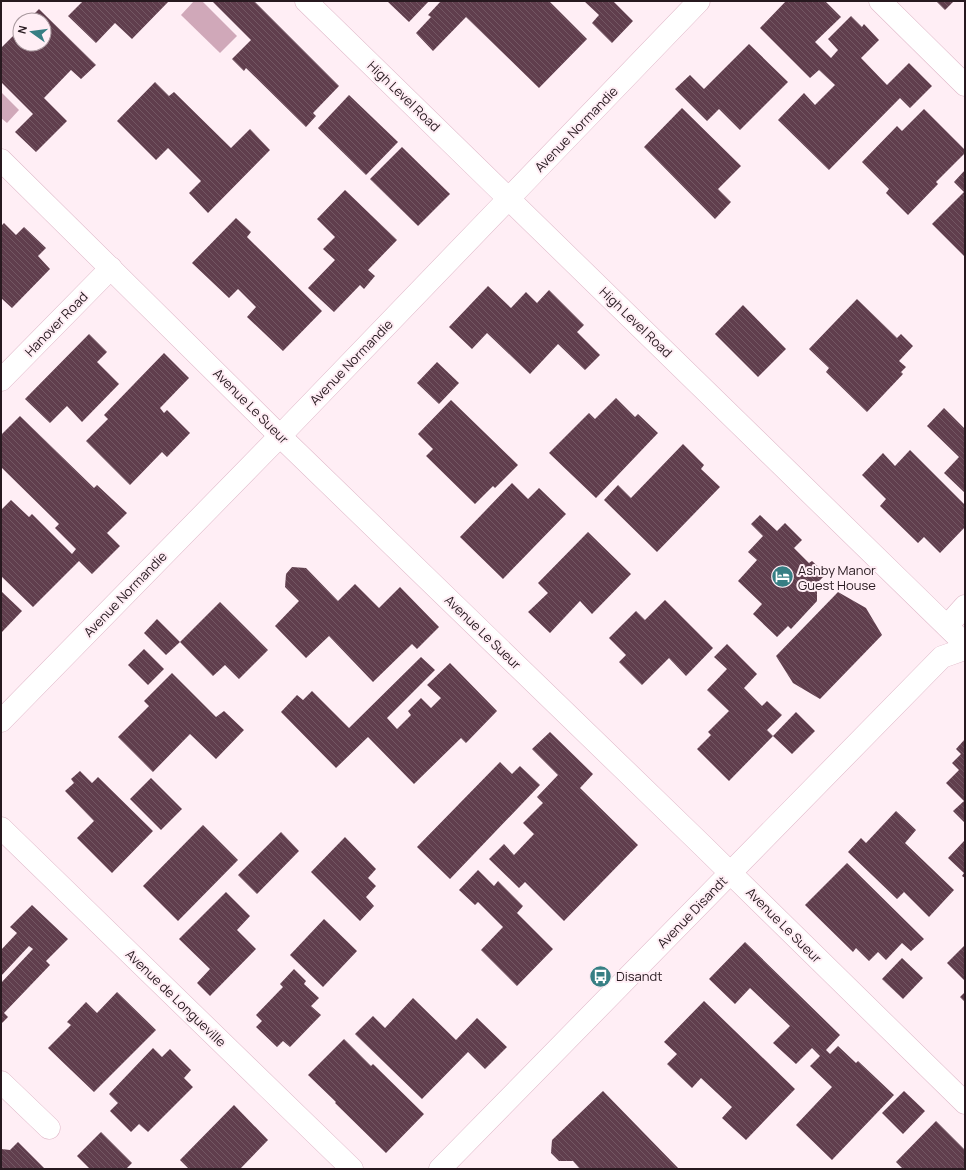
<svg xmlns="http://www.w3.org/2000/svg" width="966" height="1170" viewBox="0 0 966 1170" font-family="Manrope,sans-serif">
	<defs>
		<pattern id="building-back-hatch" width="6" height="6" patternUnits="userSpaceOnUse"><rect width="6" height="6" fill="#603e4d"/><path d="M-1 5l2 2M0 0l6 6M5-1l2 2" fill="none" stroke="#735763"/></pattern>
	</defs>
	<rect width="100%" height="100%" fill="#ffeef5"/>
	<g fill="#d0a8b9">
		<path d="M 194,1 L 202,1 L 237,36 L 220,53 L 181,15 Z"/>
		<path d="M 1,92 L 19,110 L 7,123 L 1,118 Z"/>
	</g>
	<g fill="url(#building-back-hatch)">
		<path d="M 83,1 L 169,1 L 132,39 L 115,23 L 96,43 L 68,16 Z"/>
		<path d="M 212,1 L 254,1 L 339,86 L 313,113 L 316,116 L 306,127 L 246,68 L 244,71 L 232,59 L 251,40 Z"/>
		<path d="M 387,1 L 429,1 L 409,22 Z"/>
		<path d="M 441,1 L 549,1 L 587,39 L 539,88 L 466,17 L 433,51 L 416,33 L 431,17 L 428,15 Z"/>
		<path d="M 584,1 L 613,1 L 633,21 L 612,43 L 592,23 L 599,15 Z"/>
		<path d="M 786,1 L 825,1 L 841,17 L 815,42 L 831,58 L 838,50 L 828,39 L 851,16 L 862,27 L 864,24 L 879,40 L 861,58 L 887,85 L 909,63 L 932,86 L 910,108 L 900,98 L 829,170 L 778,120 L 804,93 L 815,105 L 835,85 L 819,70 L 810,78 L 760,28 Z"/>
		<path d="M 936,1 L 954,1 L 945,10 Z"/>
		<path d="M 39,9 L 96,65 L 81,79 L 71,70 L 44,98 L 67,121 L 36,152 L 15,132 L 33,114 L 1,82 L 1,48 L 20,29 L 20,44 L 44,44 L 44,20 L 28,20 Z"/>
		<path d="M 749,44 L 788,82 L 740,130 L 719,109 L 707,121 L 675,89 L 690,75 L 704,89 Z"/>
		<path d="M 155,82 L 169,96 L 174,92 L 231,148 L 250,129 L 270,150 L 208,213 L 189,193 L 201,181 L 168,148 L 156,160 L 117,121 Z"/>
		<path d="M 349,95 L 398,142 L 366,175 L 318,128 Z"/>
		<path d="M 682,108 L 741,166 L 718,189 L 731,202 L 715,219 L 644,147 Z"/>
		<path d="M 924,109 L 965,150 L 965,153 L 936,182 L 938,184 L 908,215 L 886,193 L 889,189 L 862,162 L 897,126 L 902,131 Z"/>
		<path d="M 402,147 L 450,194 L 418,226 L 370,179 Z"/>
		<path d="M 965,170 L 965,257 L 932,224 L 964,192 L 954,182 Z"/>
		<path d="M 345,190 L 397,240 L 368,270 L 375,276 L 364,289 L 360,285 L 334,312 L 308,288 L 335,260 L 323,249 L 335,237 L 317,219 Z"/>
		<path d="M 236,218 L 251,232 L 247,237 L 322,311 L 283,351 L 247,317 L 256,307 L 238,289 L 229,298 L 192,263 Z"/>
		<path d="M 4,223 L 16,235 L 24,227 L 46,248 L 38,256 L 50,269 L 12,308 L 1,298 L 1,226 Z"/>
		<path d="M 488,286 L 511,308 L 526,292 L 537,303 L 549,290 L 584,325 L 577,332 L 600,355 L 585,370 L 558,344 L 530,374 L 487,333 L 472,349 L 449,327 Z"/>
		<path d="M 857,299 L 897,338 L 901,334 L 913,346 L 899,361 L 906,367 L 901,372 L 903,374 L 867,412 L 826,372 L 829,368 L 809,349 Z"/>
		<path d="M 743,305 L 786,349 L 758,377 L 715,334 Z"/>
		<path d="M 89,334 L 107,352 L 97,362 L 119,384 L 82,422 L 67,406 L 50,423 L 25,399 Z"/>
		<path d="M 164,353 L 189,378 L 160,408 L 164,413 L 167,410 L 190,433 L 167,457 L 162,452 L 130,485 L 86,441 L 108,419 L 104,415 Z"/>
		<path d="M 437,362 L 459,383 L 439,404 L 417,383 Z"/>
		<path d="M 616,398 L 635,417 L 638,414 L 658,433 L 596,498 L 549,453 L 589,413 L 595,419 Z"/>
		<path d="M 451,400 L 518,465 L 495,488 L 493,486 L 475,504 L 426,456 L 433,449 L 418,434 Z"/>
		<path d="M 944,408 L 965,429 L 965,493 L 944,473 L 959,457 L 927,426 Z"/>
		<path d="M 20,416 L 94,488 L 97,485 L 127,513 L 107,533 L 120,546 L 92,574 L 79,561 L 33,607 L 1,576 L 1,510 L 11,500 L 29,517 L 32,514 L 72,554 L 76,549 L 55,528 L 59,524 L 1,467 L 1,435 Z"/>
		<path d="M 683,444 L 704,465 L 701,469 L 720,487 L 657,552 L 604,500 L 618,485 L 631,498 Z"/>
		<path d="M 910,450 L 965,505 L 965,527 L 940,553 L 924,537 L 918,543 L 880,506 L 886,499 L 862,475 L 883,453 L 895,466 Z"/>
		<path d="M 512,483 L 528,499 L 539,488 L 566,514 L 503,579 L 460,537 Z"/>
		<path d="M 760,515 L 777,531 L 785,523 L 802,540 L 794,548 L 809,563 L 812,561 L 826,574 L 817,583 L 817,601 L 791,629 L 788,626 L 777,637 L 753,614 L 762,604 L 738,581 L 757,560 L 748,552 L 763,536 L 751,524 Z"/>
		<path d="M 588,532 L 631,574 L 592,614 L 580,601 L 550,633 L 528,612 L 548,593 L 538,583 Z"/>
		<path d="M 292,567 L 306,568 L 338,601 L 355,584 L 379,608 L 400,587 L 439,627 L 417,649 L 412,644 L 373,682 L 329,636 L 306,658 L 275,626 L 299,601 L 285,587 L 286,574 Z"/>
		<path d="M 1,591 L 22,611 L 1,633 Z"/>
		<path d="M 838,592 L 866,608 L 882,635 L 820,699 L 793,683 L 776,656 Z"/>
		<path d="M 665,600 L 713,648 L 686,676 L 669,658 L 642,685 L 619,662 L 626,655 L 609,638 L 636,611 L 645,620 Z"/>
		<path d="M 220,602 L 268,650 L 239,679 L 225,665 L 213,676 L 180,642 Z"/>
		<path d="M 157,619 L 180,642 L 166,655 L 144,633 Z"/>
		<path d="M 727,644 L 757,674 L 744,688 L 762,706 L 767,701 L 782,715 L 767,730 L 773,736 L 729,781 L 697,749 L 711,735 L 708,732 L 729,711 L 707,690 L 727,669 L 714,657 Z"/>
		<path d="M 144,649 L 164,669 L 148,685 L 128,665 Z"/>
		<path d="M 421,657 L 435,670 L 387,718 L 397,729 L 411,715 L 408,711 L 421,698 L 431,708 L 441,698 L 427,685 L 450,663 L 497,711 L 466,743 L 461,738 L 414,784 L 368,737 L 336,768 L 281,712 L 297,695 L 303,700 L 312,691 L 349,728 Z"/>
		<path d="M 172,673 L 216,717 L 224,711 L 244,730 L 216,759 L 190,734 L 153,772 L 118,737 L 149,706 L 144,701 Z"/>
		<path d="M 796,712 L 815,731 L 792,754 L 773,736 Z"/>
		<path d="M 550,732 L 593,774 L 580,788 L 638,845 L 564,921 L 525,882 L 519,888 L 489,859 L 504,844 L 514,855 L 534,834 L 523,823 L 543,803 L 537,797 L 558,775 L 532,749 Z"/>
		<path d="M 965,739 L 965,823 L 953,811 L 964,801 L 946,783 L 959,770 L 952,763 L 961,754 L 956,749 Z"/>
		<path d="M 500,762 L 512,774 L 520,766 L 540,785 L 450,879 L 417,847 Z"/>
		<path d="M 80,771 L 92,783 L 98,777 L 153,831 L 112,873 L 77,838 L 94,821 L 65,791 L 74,783 L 71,779 Z"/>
		<path d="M 151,778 L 182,809 L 161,830 L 130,799 Z"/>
		<path d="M 896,811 L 916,830 L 905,843 L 954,890 L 929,917 L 904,892 L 897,899 L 848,852 L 861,838 L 866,843 Z"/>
		<path d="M 203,825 L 238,860 L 178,921 L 143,886 Z"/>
		<path d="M 281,832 L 299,851 L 257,894 L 238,875 Z"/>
		<path d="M 345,837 L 376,869 L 368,878 L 376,886 L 366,897 L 374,906 L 360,921 L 311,872 Z"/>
		<path d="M 964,841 L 965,843 L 965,878 L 962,876 L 964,873 L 948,858 Z"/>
		<path d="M 847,863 L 924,939 L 911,951 L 902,943 L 886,960 L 878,952 L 869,961 L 856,948 L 853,952 L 805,905 Z"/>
		<path d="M 478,870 L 494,886 L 498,881 L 523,906 L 517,913 L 553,949 L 517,986 L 481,950 L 503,927 L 478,902 L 475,905 L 459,890 Z"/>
		<path d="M 226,892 L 250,916 L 237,930 L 256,949 L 210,996 L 197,983 L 210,969 L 179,939 Z"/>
		<path d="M 32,905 L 68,939 L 46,961 L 50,965 L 4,1013 L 8,1017 L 1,1024 L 1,983 L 33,949 L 29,946 L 1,976 L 1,950 L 17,933 L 10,927 Z"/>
		<path d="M 324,919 L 357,951 L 323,987 L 290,955 Z"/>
		<path d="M 745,942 L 840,1035 L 826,1050 L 830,1054 L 838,1046 L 856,1063 L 858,1061 L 894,1095 L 832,1160 L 796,1125 L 832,1087 L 810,1066 L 820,1056 L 812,1048 L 796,1064 L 773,1043 L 790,1026 L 750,988 L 735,1004 L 709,979 Z"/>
		<path d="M 965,945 L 965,981 L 947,963 Z"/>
		<path d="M 902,958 L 923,978 L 903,999 L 882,979 Z"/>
		<path d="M 294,969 L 306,981 L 304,984 L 319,998 L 311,1006 L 321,1015 L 290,1047 L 283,1041 L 277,1047 L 256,1027 L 262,1021 L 256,1015 L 283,987 L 280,984 Z"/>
		<path d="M 117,992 L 156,1030 L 94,1092 L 48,1048 L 71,1025 L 67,1022 L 86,1002 L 97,1013 Z"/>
		<path d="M 965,992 L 965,1002 L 960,997 Z"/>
		<path d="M 413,998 L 456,1040 L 477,1018 L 507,1047 L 485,1069 L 468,1052 L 422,1099 L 355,1034 L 373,1016 L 385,1028 Z"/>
		<path d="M 704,1001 L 795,1089 L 746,1140 L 722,1118 L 732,1107 L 701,1078 L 692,1088 L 667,1064 L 677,1054 L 664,1042 Z"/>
		<path d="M 344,1039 L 371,1066 L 373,1064 L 424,1114 L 386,1153 L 335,1103 L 336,1102 L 308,1075 Z"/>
		<path d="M 153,1048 L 162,1057 L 170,1049 L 191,1070 L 184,1078 L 193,1087 L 148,1132 L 139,1124 L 131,1132 L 110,1111 L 118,1103 L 109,1094 Z"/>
		<path d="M 603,1091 L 679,1169 L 580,1169 L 573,1161 L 559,1161 L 551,1153 L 552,1140 Z"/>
		<path d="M 904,1091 L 925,1111 L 903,1134 L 882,1113 Z"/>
		<path d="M 234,1105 L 268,1140 L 240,1169 L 189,1169 L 180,1160 Z"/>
		<path d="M 936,1121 L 965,1150 L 965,1169 L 903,1169 L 896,1162 Z"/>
		<path d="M 101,1132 L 132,1163 L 126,1169 L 90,1169 L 77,1156 Z"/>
		<path d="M 18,1142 L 45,1169 L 1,1169 L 1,1149 L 10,1150 Z"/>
	</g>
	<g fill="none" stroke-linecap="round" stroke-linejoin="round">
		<defs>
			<g id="street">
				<path d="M 880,1 L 965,85"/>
				<path d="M 1,160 L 280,436 L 702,845 L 965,1103"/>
				<path d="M 1,380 L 111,268"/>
				<path d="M 947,626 L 965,606"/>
				<path d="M 1,721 L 280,436 L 699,1"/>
				<path d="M 1,828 L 352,1169"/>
				<path d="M 1,1082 L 49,1128"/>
			</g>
			<g id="secondary">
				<path d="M 306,1 L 965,644"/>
				<path d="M 440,1169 L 942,657 L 965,649"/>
			</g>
		</defs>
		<use href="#street" stroke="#dfb7c8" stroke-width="23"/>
		<use href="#secondary" stroke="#dfb7c8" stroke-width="23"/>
		<use href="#street" stroke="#fff" stroke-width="22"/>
		<use href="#secondary" stroke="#fff" stroke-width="22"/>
	</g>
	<defs>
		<symbol id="hotel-disc" viewBox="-11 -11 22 22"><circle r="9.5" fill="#377f84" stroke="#ffeef5"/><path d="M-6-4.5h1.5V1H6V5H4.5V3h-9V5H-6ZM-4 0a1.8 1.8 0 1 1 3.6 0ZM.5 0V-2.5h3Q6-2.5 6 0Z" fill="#fff"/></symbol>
		<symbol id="bus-disc" viewBox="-11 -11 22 22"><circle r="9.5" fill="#377f84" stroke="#ffeef5"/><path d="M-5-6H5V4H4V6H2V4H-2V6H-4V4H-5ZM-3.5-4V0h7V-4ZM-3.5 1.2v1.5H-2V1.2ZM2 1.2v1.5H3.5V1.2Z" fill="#fff"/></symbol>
	</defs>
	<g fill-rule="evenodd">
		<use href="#hotel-disc" x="770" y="564" width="25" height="25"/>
		<use href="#bus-disc" x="588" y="964" width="25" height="25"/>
	</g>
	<g text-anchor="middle" stroke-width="4" stroke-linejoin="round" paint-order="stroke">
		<g font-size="13" fill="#27191f" stroke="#ffeef5">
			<text transform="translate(404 96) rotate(44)" y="5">High Level Road</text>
			<text transform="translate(576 129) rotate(-46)" y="5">Avenue Normandie</text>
			<text transform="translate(636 322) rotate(44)" y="5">High Level Road</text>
			<text transform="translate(56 324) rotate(-46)" y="5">Hanover Road</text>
			<text transform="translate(351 362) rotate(-46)" y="5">Avenue Normandie</text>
			<text transform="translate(251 406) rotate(45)" y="5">Avenue Le Sueur</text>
			<text transform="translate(125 594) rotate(-46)" y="5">Avenue Normandie</text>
			<text transform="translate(483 632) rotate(44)" y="5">Avenue Le Sueur</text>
			<text transform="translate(692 912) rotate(-46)" y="5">Avenue Disandt</text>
			<text transform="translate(784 925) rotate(45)" y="5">Avenue Le Sueur</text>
			<text transform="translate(176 998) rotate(44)" y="5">Avenue de Longueville</text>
		</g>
		<g font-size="13" fill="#27191f" stroke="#ffeef5" text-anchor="start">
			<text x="798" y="575">Ashby Manor<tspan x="798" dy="15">Guest House</tspan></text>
			<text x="616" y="981">Disandt</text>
		</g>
	</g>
	<rect width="966" height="1170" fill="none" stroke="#27191f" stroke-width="4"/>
	<g transform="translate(32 32) rotate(284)"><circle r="19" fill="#ffeef5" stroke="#a9999f"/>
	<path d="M0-3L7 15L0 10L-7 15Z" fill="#377f84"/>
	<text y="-6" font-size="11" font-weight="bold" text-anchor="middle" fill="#27191f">N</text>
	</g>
</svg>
